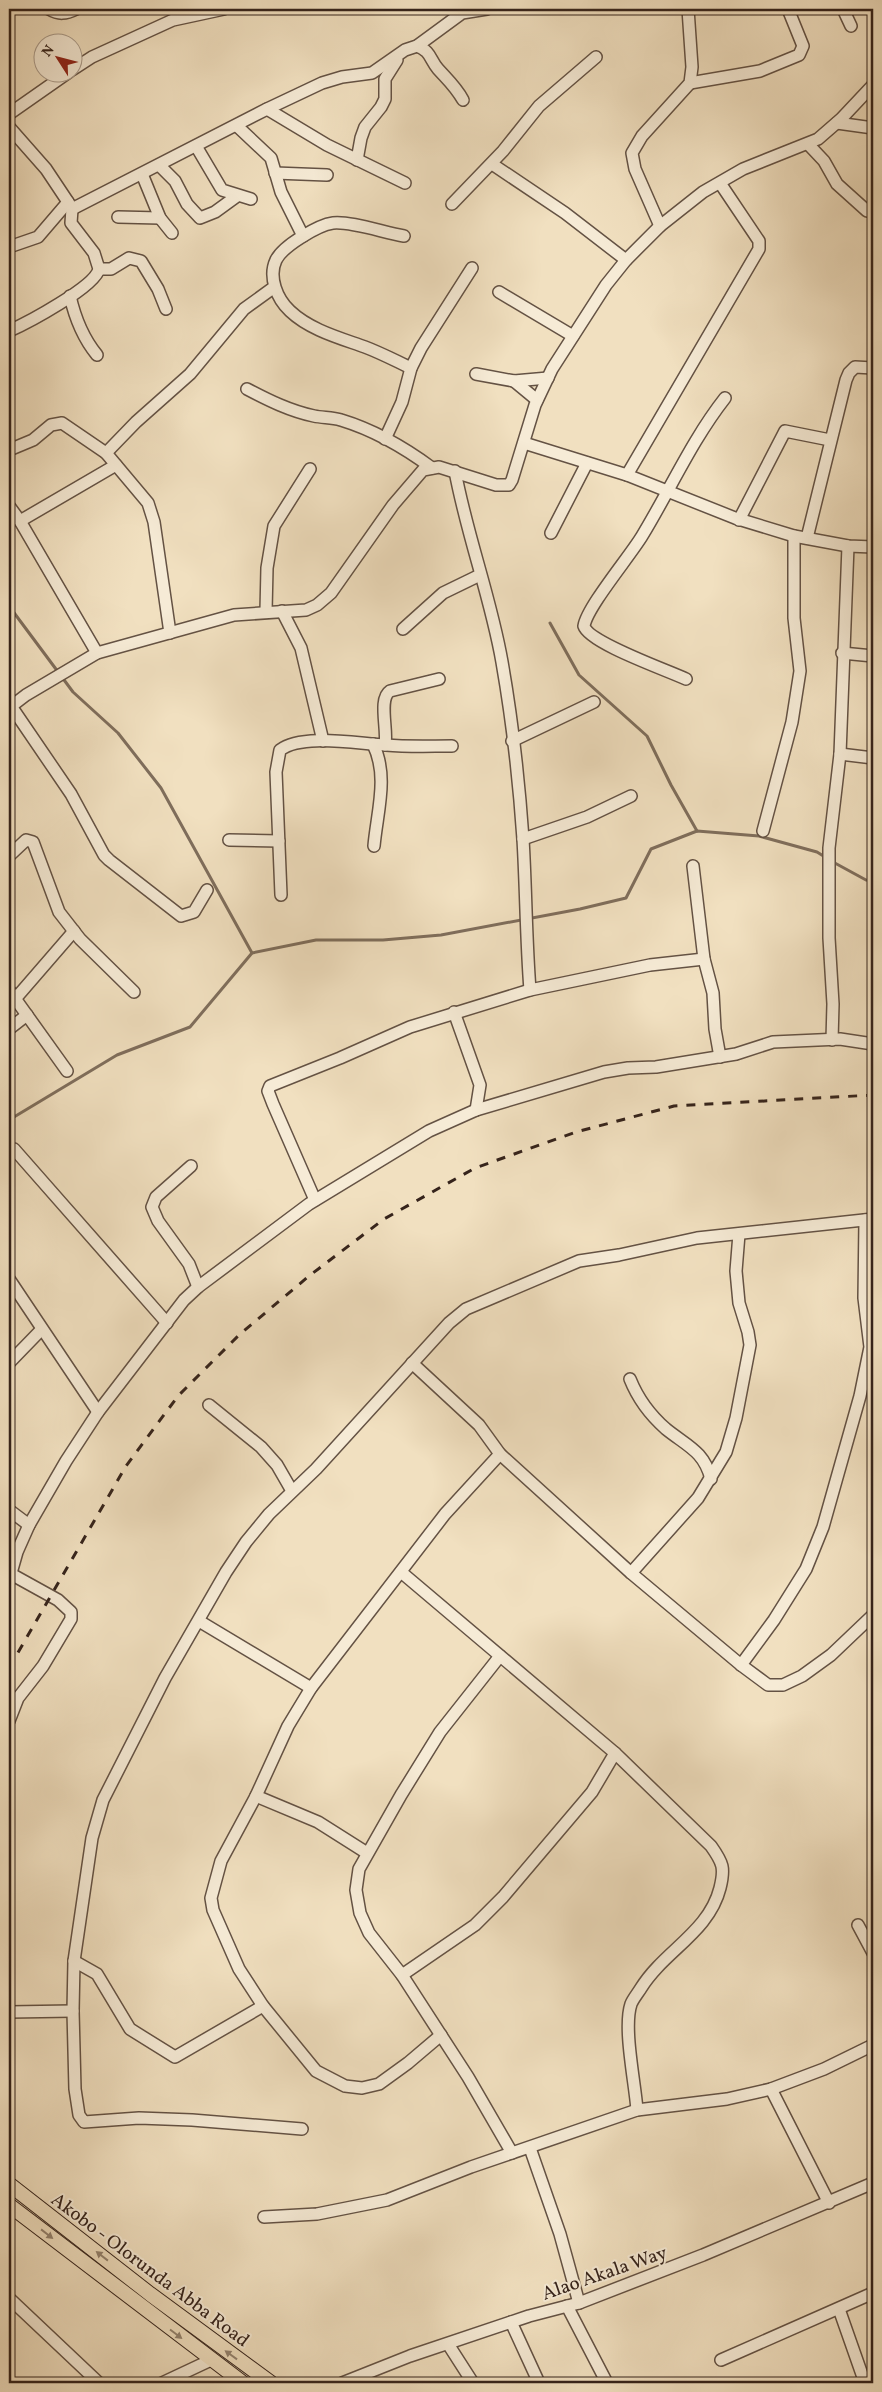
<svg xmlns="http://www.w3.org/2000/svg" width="882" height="2392" viewBox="0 0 882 2392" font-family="Vollkorn,serif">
	<rect width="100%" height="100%" fill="#f1e0c0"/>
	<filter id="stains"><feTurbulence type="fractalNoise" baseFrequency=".004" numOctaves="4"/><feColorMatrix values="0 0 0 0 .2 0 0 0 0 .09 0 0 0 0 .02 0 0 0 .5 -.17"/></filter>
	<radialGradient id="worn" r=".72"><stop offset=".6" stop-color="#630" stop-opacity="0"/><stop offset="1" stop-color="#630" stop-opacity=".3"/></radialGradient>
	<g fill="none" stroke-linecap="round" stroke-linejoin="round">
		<g stroke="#7f6e5c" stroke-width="3">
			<path d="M 9,606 L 73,692 L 118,733 L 161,788 L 252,953"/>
			<path d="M 550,623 L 579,675 L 647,736 L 671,785 L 697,831"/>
			<path d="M 833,862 L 866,880 L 873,881"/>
			<path d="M 9,1120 L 117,1055 L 190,1027 L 252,953 L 316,940 L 383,940 L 441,935 L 580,909 L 626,898 L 651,849 L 697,831 L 759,836 L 817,852 L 825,857"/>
		</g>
		<defs>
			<g id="minor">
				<path d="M 49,9 C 59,15 66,14 76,9"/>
				<path d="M 843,9 L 851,26"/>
				<path d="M 417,46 C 431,51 430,60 438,69 C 447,79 456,87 463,100"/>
				<path d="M 72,70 L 92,57 L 173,20 L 224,9"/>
				<path d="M 690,83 L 760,71 L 799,55 L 803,46 L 788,9"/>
				<path d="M 267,109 L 327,145 L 405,183"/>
				<path d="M 9,114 L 69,72"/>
				<path d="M 837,123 L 873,128"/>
				<path d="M 237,126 L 271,158 L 281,192 L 303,236"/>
				<path d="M 9,127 L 46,169 L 68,202 L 72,209 L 71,223 L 94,253 L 99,269 C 95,287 27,323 9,331"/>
				<path d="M 808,144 L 824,161 L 837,184 L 867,211"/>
				<path d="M 196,146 L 222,190 L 251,199"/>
				<path d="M 357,160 L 361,138 L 365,127 L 381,107 L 385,99 L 385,79 L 397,60"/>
				<path d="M 492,164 L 565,213 L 626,260"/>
				<path d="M 159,165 L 175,181 L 187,204 L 200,218 L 215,212 L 237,196"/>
				<path d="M 275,173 L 327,175"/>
				<path d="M 142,174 L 160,218 L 172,233"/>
				<path d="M 452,204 L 503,151 L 539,106 L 596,57"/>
				<path d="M 72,209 L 267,109 L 322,83 L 342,77 L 372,73 L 405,50 L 417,46 L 462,13 L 487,9"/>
				<path d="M 118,217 L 160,218"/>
				<path d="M 660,226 L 635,169 L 632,153 L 642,136 L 690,83 L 692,67 L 688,9"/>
				<path d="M 404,236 C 385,233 351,221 333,223 C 318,225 283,246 276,260 C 268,277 277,299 290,311 C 310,330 340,338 365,347 C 381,353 396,361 411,368"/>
				<path d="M 9,247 L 38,237 L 68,202"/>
				<path d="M 99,269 L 111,269 L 129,258 L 141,261 L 158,289 L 166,309"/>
				<path d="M 499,292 L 573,336"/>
				<path d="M 70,296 C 75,318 83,338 97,355"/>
				<path d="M 476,374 L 514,381 L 548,378"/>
				<path d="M 514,381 L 537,400"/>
				<path d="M 247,389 C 268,400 290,411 314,416 C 323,418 332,417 341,420 C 374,430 405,448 432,468"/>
				<path d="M 385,439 L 402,402 L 411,368 L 421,348 L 472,268"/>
				<path d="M 524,443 L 627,475 L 735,518 L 794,536 L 848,546 L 873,547"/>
				<path d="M 9,450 L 33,440 L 51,425 L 62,423 L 106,453 L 148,503 L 154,522 L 170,633"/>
				<path d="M 106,453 L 136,422 L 190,374 L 244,309 L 273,288"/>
				<path d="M 455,471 C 467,536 491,598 502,662 C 512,719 519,781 523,839 C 526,889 526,939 530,990"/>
				<path d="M 627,475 L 759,249 L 759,241 L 720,183"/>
				<path d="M 9,506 L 20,521 L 97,653"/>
				<path d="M 739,520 L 785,431 L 830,440"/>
				<path d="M 20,521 L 116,465"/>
				<path d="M 551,533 L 587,463"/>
				<path d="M 807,538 L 846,380 L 849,373 L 855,367 L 873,368"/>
				<path d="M 266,611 L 267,568 L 274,526 L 310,469"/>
				<path d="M 282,611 L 301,648 L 323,741"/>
				<path d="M 403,629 L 443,593 L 480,575"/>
				<path d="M 842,653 L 873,656"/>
				<path d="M 686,679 C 667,670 589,643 584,626 C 587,607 630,556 642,536 C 670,490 692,440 725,398"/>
				<path d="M 11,706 L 71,794 L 104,855 L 109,860 L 181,916 L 194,912 L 207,890"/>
				<path d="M 9,708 L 26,695 L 97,653 L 234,615 L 306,610 L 317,605 L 331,593 L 393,505 L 423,470 L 439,467 L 496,485 L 509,485 L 512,480 L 535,405 L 552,369 L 606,285 L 626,260 L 660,226 L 703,192 L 743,169 L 818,139 L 841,119 L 873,85"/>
				<path d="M 512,741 L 594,702"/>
				<path d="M 373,744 C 389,776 377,812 374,846"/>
				<path d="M 385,745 C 388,730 378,699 390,691 L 439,679"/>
				<path d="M 840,754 L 873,758"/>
				<path d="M 763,831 L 792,722 L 800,671 L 794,618 L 794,536"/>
				<path d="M 523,839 L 587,817 L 631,796"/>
				<path d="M 229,840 L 279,841"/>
				<path d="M 9,856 L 26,840 L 33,842 L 59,912 L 80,939 L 134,992"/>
				<path d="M 693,866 L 704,959 L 713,993 L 715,1029 L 720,1057"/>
				<path d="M 281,895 L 276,772 L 280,750 C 302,733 359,744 386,745 C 408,747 430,746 452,746"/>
				<path d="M 9,990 L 67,1071"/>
				<path d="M 16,998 L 74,931"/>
				<path d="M 454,1012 L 480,1085 L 476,1110"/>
				<path d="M 9,1029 L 27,1015"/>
				<path d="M 832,1040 L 833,1004 L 829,938 L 829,848 L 840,754 L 848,546"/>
				<path d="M 14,1149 L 167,1323"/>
				<path d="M 191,1166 L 156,1197 L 152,1207 L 158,1221 L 189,1264 L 198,1287"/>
				<path d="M 315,1200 L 273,1104 L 268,1091 L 270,1086 L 340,1058 L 410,1027 L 530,990 L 650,965 L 704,959"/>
				<path d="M 9,1279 L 98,1412"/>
				<path d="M 9,1363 L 41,1330"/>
				<path d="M 412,1363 L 479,1425 L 500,1454 L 631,1573 L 741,1665 L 768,1685 L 783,1685 L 802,1676 L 831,1655 L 873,1615"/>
				<path d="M 630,1379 C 638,1399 650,1415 666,1429 C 687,1446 704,1451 711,1479"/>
				<path d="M 209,1405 L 261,1447 L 277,1465 L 292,1491"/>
				<path d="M 9,1510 L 29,1525"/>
				<path d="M 401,1572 L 615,1753 L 711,1846 C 723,1863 725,1868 720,1888 C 709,1932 664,1951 641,1988 C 638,1993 633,1999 631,2004 C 623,2028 635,2082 637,2110"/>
				<path d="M 631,1573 L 698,1498 L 726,1452 L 736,1418 L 750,1345 L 748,1332 L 739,1303 L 736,1271 L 739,1234"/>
				<path d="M 9,1580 L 17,1552 L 29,1525 L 66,1461 L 98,1412 L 184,1300 L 198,1287 L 309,1204 L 429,1131 L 476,1110 L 604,1072 L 628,1068 L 656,1067 L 736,1054 L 773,1042 L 840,1039 L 873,1044"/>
				<path d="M 199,1621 L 311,1688"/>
				<path d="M 500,1656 L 440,1732 L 401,1795 L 359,1869 L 356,1890 L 360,1913 L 369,1933 L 402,1975 L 468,2077 L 512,2153"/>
				<path d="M 741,1665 L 774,1620 L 806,1569 L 823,1527 L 860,1396 L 870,1347 L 864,1298 L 865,1220"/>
				<path d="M 9,1721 L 18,1698 L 43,1666 L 71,1619 L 71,1612 L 58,1600 L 11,1574"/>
				<path d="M 256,1796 L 318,1822 L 367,1853"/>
				<path d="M 858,1925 L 873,1953"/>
				<path d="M 74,1961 L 97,1974 L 130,2029 L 175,2057 L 263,2006"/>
				<path d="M 402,1975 L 475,1925 L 503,1897 L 592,1792 L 615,1753"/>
				<path d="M 9,2012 L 73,2011"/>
				<path d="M 441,2035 L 408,2063 L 379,2084 L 362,2088 L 345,2086 L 316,2071 L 263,2006 L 239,1969 L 213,1910 L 211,1898 L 221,1861 L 256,1796 L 288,1726 L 311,1688 L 445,1514 L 500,1454"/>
				<path d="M 771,2089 L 829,2203"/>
				<path d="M 302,2129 L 192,2120 L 139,2118 L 84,2122 L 79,2115 L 75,2089 L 73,2011 L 74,1961 L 92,1838 L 103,1800 L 165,1678 L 226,1572 L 246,1542 L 269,1514 L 316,1469 L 449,1323 L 466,1309 L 579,1261 L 619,1255 L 697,1238 L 873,1219"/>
				<path d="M 530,2148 L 560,2234 L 579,2303"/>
				<path d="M 264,2217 L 317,2214 L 387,2200 L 471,2167 L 637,2110 L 727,2099 L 771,2089 L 824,2069 L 873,2045"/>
				<path d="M 9,2298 L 99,2383"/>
				<path d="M 567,2306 L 607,2383"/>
				<path d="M 839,2309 L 865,2383"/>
				<path d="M 511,2322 L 539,2383"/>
				<path d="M 448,2344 L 473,2383"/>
				<path d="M 721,2360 L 873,2293"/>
				<path d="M 162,2383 L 211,2360"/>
				<path d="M 342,2383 L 410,2356 L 529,2316 L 579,2303 L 703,2255 L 873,2183"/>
			</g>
			<g id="major">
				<path d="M 9,2184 L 150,2294 L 271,2383"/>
				<path d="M 9,2205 L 243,2383"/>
			</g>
		</defs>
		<use href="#minor" stroke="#645244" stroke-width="14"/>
		<use href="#major" stroke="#35231b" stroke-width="16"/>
		<use href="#minor" stroke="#f6ebd6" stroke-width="11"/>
		<use href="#major" stroke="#f1e0c0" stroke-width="14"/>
		<path stroke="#35231b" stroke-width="3" stroke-dasharray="9 9" stroke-linecap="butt" d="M 9,1668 L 126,1466 L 178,1396 L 239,1335 L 309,1276 L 384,1219 L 475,1168 L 576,1132 L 674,1106 L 873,1095"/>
	</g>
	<defs><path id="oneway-solid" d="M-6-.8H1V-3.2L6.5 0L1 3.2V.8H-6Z" transform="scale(1.25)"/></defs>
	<g fill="#93826e">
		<use href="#oneway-solid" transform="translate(47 2234) rotate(38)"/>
		<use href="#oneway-solid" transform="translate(102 2256) rotate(-142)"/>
		<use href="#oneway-solid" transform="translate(176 2334) rotate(37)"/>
		<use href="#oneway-solid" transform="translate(231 2355) rotate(-144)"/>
	</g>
	<g text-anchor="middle" stroke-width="4" stroke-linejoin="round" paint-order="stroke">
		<g font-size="19" fill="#35231b" stroke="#f6ebd6">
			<text transform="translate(151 2269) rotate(37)" y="7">Akobo - Olorunda Abba Road</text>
			<text transform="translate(604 2272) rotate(-19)" y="7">Alao Akala Way</text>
		</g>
	</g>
	<rect width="882" height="2392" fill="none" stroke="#f1e0c0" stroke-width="30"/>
	<rect x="10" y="10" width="862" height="2372" fill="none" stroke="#35231b" stroke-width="2.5"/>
	<rect x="15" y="15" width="852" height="2362" fill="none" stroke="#35231b"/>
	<g transform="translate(58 58) rotate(306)"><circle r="24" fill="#f6ebd6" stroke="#a99b8b"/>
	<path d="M0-4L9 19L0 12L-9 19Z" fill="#8f2418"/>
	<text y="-8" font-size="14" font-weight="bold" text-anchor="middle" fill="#35231b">N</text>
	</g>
	<rect width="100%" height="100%" filter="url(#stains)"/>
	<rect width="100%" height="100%" fill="url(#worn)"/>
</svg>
